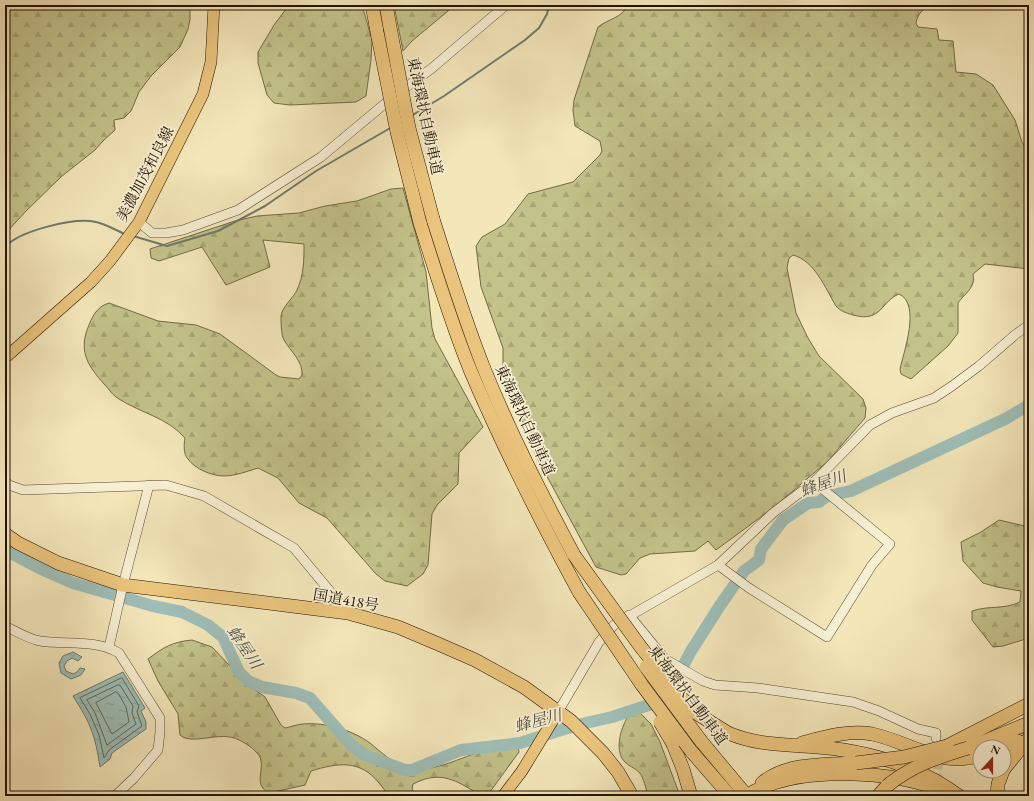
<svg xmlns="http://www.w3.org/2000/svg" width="1034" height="801" viewBox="0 0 1034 801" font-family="'EB Garamond','Noto Serif JP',serif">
	<defs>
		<pattern id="forest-firs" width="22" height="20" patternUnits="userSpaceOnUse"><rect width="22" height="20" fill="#c3c28a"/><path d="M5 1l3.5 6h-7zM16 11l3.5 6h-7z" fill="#a7a675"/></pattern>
		<pattern id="water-ripples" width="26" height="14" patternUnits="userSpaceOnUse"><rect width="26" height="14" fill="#9ebeb7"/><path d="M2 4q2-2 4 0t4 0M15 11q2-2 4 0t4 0" fill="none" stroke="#88a29c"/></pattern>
	</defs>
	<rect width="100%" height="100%" fill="#f3e6b9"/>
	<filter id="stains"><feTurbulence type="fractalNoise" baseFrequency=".005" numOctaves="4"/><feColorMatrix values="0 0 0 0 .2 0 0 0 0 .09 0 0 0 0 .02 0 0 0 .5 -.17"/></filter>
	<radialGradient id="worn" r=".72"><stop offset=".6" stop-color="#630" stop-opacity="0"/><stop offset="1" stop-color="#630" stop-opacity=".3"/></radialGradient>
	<g fill="url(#forest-firs)" stroke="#736a46">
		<path d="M 5,5 L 190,5 L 190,19 L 188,29 L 180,47 L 151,76 L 139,92 L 131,111 L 124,118 L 114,120 L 115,130 L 103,141 L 95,150 L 62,176 L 26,211 L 5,234 Z"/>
		<path d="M 289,5 L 362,5 L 372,40 L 371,60 L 366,96 L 356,102 L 290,105 L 274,103 L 267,95 L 258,63 L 258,52 L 274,25 Z"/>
		<path d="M 394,5 L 452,5 L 448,11 L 412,41 L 403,51 Z"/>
		<path d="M 628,5 L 934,5 C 924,8 918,12 916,23 L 918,27 L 937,29 L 939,40 L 953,41 L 956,72 L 976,74 L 993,85 L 1015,120 L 1022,142 L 1029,153 L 1029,269 L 985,264 L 973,274 C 976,288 965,293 958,303 L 958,333 L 948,346 L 911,379 L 901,374 L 900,369 C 904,351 921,304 899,294 C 881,301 882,323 853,315 C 846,313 840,311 836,306 C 825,288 815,261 793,255 L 789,258 L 787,268 L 796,313 L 808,338 L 819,356 L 863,399 L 866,408 L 865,418 L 828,461 L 773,508 L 716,550 L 708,541 L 695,551 L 650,554 L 640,558 L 626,574 L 621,575 L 596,567 L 537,458 L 503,372 L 503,348 L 481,287 L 476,246 L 482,237 L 505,224 L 528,194 L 573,182 L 600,155 L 602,151 L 600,141 L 575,126 L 573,110 L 574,100 L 598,27 C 608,19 622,18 628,5 Z"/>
		<path d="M 403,188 L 426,272 L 432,328 L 435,339 L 483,427 L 459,453 L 458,484 L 437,505 L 432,514 L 428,565 L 423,574 L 407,586 L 385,581 L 376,574 L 327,518 L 299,503 L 278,478 L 258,468 C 248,471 235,476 224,476 C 212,476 195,469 188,459 C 183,454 184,444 185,438 C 168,418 141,413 119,399 C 113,396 109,389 104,384 C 89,367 79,353 87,330 C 92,317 96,307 109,303 L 158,321 L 196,325 L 220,334 L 276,375 L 280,377 L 299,379 L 302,375 C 303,361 291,352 284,340 C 281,335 281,321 281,316 C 282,307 294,297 297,290 C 304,275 304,259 304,244 L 263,240 L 270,267 L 226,285 L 202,247 L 159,261 L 151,258 L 150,249 L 235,221 L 257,216 L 299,213 L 325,206 L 357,201 L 391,189 Z"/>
		<path d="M 999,520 L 1029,527 L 1029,638 L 1003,646 L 993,647 L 972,620 L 972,611 C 991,605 1002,610 1020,602 L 1021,591 L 997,587 L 983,583 L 963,561 L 961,542 L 981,532 Z"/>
		<path d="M 192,640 L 212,647 L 247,684 L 265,697 L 281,725 L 285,728 C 291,727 297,724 303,724 C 325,722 352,730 370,743 C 381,752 393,764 408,768 C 430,774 463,757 484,750 C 494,747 507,748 518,747 L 519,752 L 487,796 C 480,796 476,792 470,789 C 449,776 435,773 413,784 L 412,789 L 416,796 L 388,796 C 386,791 382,787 379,783 C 360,759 337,763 311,771 L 305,785 L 269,793 C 254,785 263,773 261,761 C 261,753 246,743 239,740 C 221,730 192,746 180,735 L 178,714 L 158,681 L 148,659 C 164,647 172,642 192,640 Z"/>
		<path d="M 640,713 L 651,724 L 660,742 L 680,796 L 648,796 C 646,789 644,778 639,772 C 635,768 628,766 624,761 C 614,750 621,725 630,714 Z"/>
	</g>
	<g fill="url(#water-ripples)" stroke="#6d7a6f">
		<path d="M 73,652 L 82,657 L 78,661 L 72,658 L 67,661 L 64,666 L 66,671 L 73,674 L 77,672 L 80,668 L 85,669 L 81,675 L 71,679 L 61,673 L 59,663 L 63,656 Z"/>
		<path d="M 123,672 L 145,708 L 141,711 L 146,722 L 146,729 L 112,753 L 110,759 L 100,767 C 95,735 91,724 73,696 Z"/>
	</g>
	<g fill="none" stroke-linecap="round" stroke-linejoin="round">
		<g stroke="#60685c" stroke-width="1">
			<path d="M 122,678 L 139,706 L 137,712 L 142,726 L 109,750 L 104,758 L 99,735 L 90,714 L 80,698 Z"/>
			<path d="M 118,685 L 120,685 L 133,706 L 132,713 L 136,724 L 107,745 L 95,713 L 87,700 Z"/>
			<path d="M 116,692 L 118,693 L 126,707 L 129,722 L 112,734 L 96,703 Z"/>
		</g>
		<g stroke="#6d7a6f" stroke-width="2">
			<path d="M 411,116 L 444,96 L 525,40 L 539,28 L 547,14 L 549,5"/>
			<path d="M 133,236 L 167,246 L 218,231 L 265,206 L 316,171 L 392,127"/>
			<path d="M 5,247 C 19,231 74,217 96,222 C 106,224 115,230 125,234"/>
		</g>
		<path stroke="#9ebeb7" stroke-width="12" d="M 5,550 L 41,569 L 73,583 L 153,606 L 182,612 L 208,625 L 223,637 L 239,672 L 248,681 L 262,687 L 296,693 L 310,698 L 352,746 L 365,755 L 405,770 L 412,770 L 461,750 L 520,743 L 577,725 L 612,717 L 655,703 L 664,697 L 672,687 L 691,651 L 719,607 L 744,571 L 759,560 L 761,549 L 783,520 L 808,503 L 819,502 L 827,496 L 851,491 L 1005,419 L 1029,405"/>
		<path stroke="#d4c69e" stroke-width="9" stroke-dasharray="9 4.5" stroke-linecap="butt" d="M 936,796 L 939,753"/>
		<defs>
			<g id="minor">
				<path d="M 139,222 L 152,233 L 166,233 L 183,230 L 238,210 L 321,157 L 394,96 L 431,69 L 506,5"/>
				<path d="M 5,481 L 9,485 L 23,490 L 166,485 L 204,496 L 294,548 L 348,613"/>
				<path d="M 718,565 L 749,588 L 827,637 L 872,565 L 890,544 L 814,482"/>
				<path d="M 629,615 L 665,659 L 703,681 L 715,685 L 758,688 L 853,702 L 879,711 L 918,729 L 936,733 L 936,738"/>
				<path d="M 5,626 C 16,631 28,639 40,641 C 66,645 95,639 119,653 L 160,718 L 160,732 L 158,750 L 134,778 L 115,796"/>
				<path d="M 109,647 L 123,585 L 149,485"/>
				<path d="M 558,712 L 599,642 L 614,625 L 718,565 L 773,513 L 814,482 L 870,425 L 892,413 L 934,398 L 952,386 L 979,366 L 1016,334 L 1029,325"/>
			</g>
			<g id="major">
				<path d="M 5,358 L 91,282 L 110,261 L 139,222 L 203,94 L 211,62 L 214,5"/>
				<path d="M 503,796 L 522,771 L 558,712"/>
			</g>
			<g id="highway">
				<path d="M 372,5 L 378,37"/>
				<path d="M 386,5 L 390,27"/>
				<path d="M 433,219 C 449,269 464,318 483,366 C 509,431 541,493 574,555"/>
				<path d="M 420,223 C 436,273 451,323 471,372 C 503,447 540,520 579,592"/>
				<path d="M 5,534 L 18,543 L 58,563 L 123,585 L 348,613 L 398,627 L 436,643 L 475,660 L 524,687 L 571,721 L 603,753 L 618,772 L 632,796"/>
				<path d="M 728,733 C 759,746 785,744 817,747 C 869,751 917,765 959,796"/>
				<path d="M 701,741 L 747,796"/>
				<path d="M 802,743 C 825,737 848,730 872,734 C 908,741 942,769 980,755"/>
				<path d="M 673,744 L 683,769 L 691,796"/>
				<path d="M 947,746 L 1029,704"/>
				<path d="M 1001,747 L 1018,741"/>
				<path d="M 968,748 L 1029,723"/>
				<path d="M 691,751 L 730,796"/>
				<path d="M 1004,769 L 1029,738"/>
				<path d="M 762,783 C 787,762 824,765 856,763"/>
				<path d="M 753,792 C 802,765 891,771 942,790"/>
				<path d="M 878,796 L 887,786"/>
				<path d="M 997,796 L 998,784 L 1003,771"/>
			</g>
		</defs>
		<use href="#minor" stroke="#574830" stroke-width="10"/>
		<use href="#major" stroke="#231302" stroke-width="12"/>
		<use href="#highway" stroke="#231302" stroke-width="14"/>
		<use href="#minor" stroke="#f7efd2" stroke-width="9"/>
		<use href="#major" stroke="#eac37c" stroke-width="11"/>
		<use href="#highway" stroke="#eac37c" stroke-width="13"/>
		<defs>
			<g id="highway-bridge">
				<path d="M 390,27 L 409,128 L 433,219"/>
				<path d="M 378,37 L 397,132 L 420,223"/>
				<path d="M 574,555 L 640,646 L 678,694 L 696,713 L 728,733"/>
				<path d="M 579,592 L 642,685 L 691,751"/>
				<path d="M 646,667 L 701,741"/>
				<path d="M 660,722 L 673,744"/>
				<path d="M 856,763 L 904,757 L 947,746"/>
				<path d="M 887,786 C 911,766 938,757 968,748"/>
			</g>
		</defs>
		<use href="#highway-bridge" stroke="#231302" stroke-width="14" stroke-linecap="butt"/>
		<use href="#highway-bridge" stroke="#eac37c" stroke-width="13"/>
	</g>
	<g text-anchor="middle" stroke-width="3.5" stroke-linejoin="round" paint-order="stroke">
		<g font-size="15" fill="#231302" stroke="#f7efd2">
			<text transform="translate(425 116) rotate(78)" y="5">東海環状自動車道</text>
			<text transform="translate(145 174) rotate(-62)" y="5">美濃加茂和良線</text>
			<text transform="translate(525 420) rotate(65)" y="5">東海環状自動車道</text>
			<text transform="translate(346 600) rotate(10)" y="5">国道418号</text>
			<text transform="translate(688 695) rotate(53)" y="5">東海環状自動車道</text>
		</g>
		<g font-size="16" font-style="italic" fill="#4e4f41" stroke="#f7efd2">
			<text transform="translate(823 483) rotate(-20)" y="6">蜂屋川</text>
			<text transform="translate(245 647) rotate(56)" y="6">蜂屋川</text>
			<text transform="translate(538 720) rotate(-15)" y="6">蜂屋川</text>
		</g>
	</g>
	<rect width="1034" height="801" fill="none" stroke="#f3e6b9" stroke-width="20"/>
	<rect x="6" y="6" width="1022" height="789" fill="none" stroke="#231302" stroke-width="2"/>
	<rect x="10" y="10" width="1014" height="781" fill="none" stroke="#231302"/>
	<g transform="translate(992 759) rotate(21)"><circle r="19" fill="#f7efd2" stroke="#a2977f"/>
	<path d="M0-3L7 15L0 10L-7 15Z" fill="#8f2418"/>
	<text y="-6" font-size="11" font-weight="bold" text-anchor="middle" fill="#231302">N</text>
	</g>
	<rect width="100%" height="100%" filter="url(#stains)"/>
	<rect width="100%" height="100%" fill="url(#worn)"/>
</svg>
